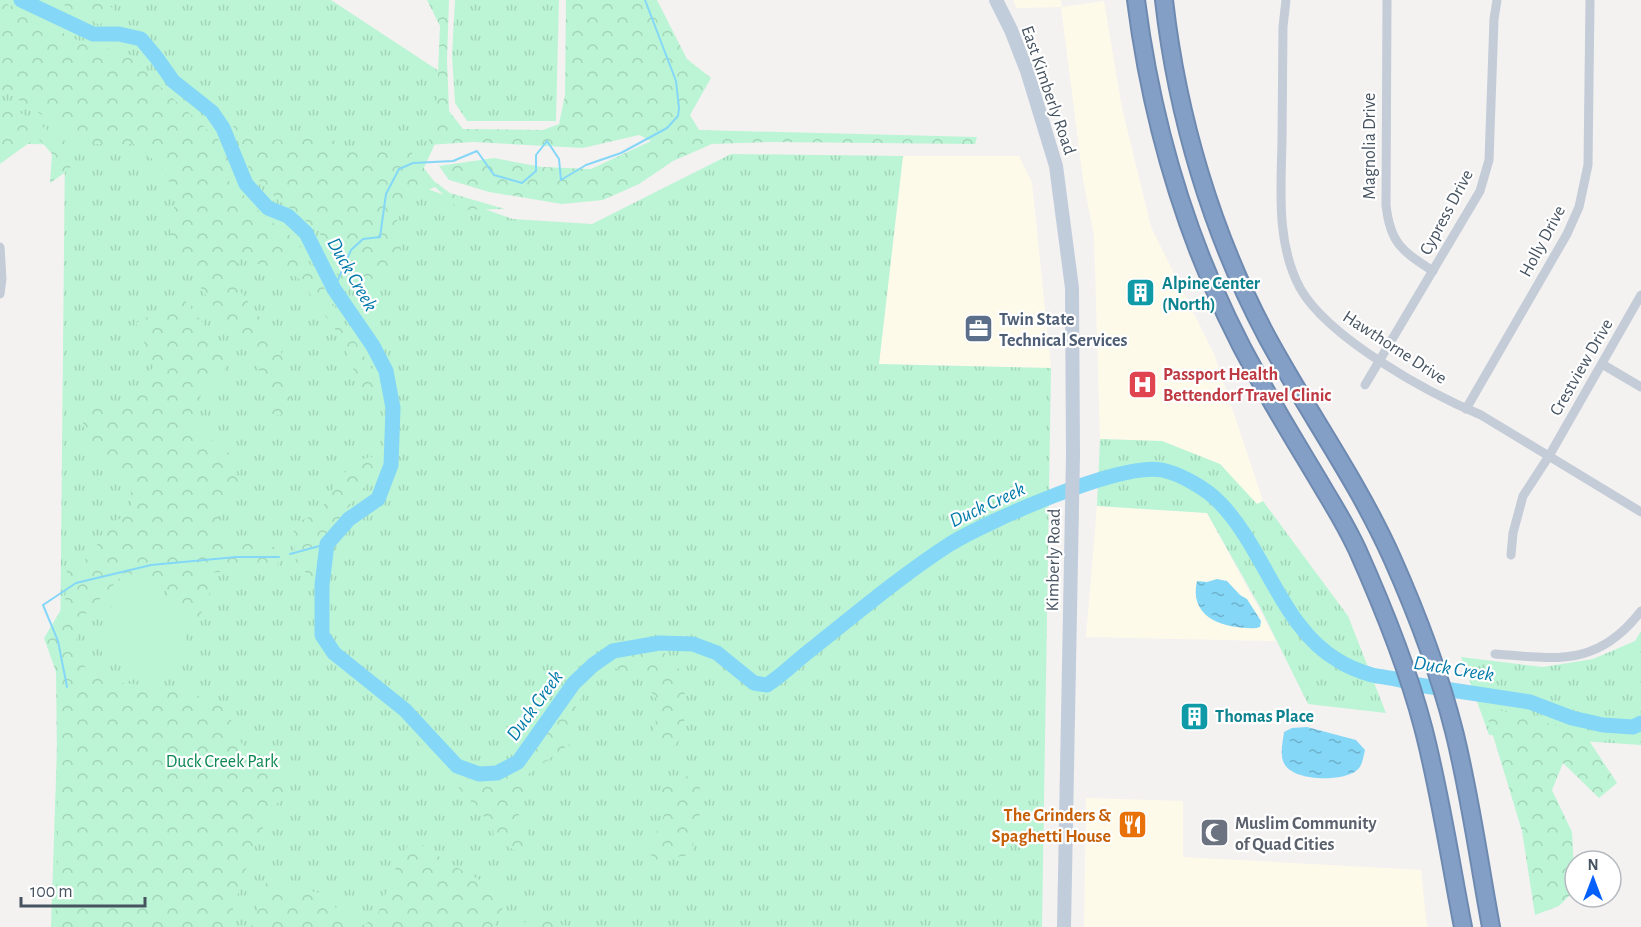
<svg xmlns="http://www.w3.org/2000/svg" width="1641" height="927" viewBox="0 0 1641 927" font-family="'Alegreya Sans',sans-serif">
	<defs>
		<pattern id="grass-tufts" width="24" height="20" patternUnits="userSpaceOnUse" patternTransform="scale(1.5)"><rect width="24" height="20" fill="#bcf5d5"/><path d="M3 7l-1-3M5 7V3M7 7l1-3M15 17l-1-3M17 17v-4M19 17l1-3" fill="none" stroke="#a3d4b9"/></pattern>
		<pattern id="forest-crowns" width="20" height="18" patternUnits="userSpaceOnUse" patternTransform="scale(1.5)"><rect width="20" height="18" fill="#bcf5d5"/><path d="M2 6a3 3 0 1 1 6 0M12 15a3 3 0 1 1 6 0" fill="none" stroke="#a3d4b9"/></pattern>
		<pattern id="water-ripples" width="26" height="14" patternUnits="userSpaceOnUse" patternTransform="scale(1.5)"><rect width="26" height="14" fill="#84d7f7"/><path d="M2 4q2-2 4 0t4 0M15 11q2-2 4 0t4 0" fill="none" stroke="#6eb1cb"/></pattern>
	</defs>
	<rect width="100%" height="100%" fill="#f4f1f1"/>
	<g fill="#fefaea">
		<path d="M 1013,0 L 1061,0 L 1062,7 L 1104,1 L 1122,108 L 1151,227 L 1214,354 L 1263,501 L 1257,504 L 1220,464 L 1162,441 L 1100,439 L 1094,236 L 1083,179 L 1061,7 L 1017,8 Z"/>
		<path d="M 903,156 L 1019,156 L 1032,183 L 1051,368 L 879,364 Z"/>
		<path d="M 1097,506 L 1207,513 L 1276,641 L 1086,637 Z"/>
		<path d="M 1086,798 L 1183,801 L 1183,857 L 1421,870 L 1427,927 L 1084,927 Z"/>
	</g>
	<g fill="url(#grass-tufts)">
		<path d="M 0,0 L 331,0 L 445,75 L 445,122 L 416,185 L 513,219 L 592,224 L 731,154 L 903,156 L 879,364 L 1051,368 L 1042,927 L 51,927 L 60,656 L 65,145 L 0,143 Z"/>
		<path d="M 455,0 L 559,0 L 556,121 L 467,121 L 455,103 L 452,56 Z"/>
		<path d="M 1100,439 L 1162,441 L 1220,464 L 1257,504 L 1263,501 L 1348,616 L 1386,713 L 1308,704 L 1261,609 L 1207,513 L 1097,506 Z"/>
		<path d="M 1641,631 L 1641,745 L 1489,735 L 1461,657 L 1543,667 L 1593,659 L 1635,641 Z"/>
	</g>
	<g fill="url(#forest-crowns)">
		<path d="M 55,0 L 99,0 L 114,9 L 100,25 Z"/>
		<path d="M 427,0 L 449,0 L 447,59 L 449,111 L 463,129 L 543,130 L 559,124 L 565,95 L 566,0 L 657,0 L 687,59 L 711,78 L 690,115 L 699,130 L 977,137 L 975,144 L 771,142 L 712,144 L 673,161 L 639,184 L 603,200 L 562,204 L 489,192 L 449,180 L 439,166 L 494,158 L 542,167 L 591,169 L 651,141 L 639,135 L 583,148 L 473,142 L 428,145 L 437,97 L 440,26 Z"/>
		<path d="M 0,1 L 79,41 L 131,55 L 155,82 L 223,144 L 227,179 L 265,217 L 295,239 L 381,385 L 364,395 L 339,335 L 298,277 L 239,258 L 235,284 L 280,345 L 293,412 L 273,416 L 257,362 L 220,315 L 169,242 L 176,195 L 161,166 L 134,144 L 87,144 L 0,88 Z"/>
		<path d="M 0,100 L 75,147 L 70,169 L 50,183 L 52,154 L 37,137 L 0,164 Z"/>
		<path d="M 242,125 L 270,140 L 329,138 L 357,152 L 408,148 L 434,181 L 450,193 L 505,209 L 460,210 L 435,187 L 406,200 L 396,224 L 402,261 L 365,297 L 335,273 L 319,231 L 276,198 L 250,172 L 233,126 Z"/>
		<path d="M 183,298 L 227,354 L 223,375 L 201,393 L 197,428 L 235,458 L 239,487 L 218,510 L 220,537 L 281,548 L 277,568 L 208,573 L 211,590 L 197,623 L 180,612 L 165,590 L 133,574 L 120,578 L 77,623 L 76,650 L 89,675 L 114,682 L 180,689 L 225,706 L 240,741 L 250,755 L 284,767 L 288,792 L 270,811 L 248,863 L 227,927 L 55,927 L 58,850 L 56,672 L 44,638 L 65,603 L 67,569 L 92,556 L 107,524 L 131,514 L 131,488 L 87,440 L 79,406 L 120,411 L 154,366 L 136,323 Z"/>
		<path d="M 380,455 L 364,487 L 328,534 L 312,579 L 296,562 L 293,524 L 319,513 L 335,485 L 354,461 Z"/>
		<path d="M 663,651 L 685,676 L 684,735 L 664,755 L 653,735 L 659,702 L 642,680 L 612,667 L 593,677 L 572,714 L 571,743 L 528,774 L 518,813 L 530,838 L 519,852 L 494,840 L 493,827 L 420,743 L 417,728 L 464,776 L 485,780 L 510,774 L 533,752 L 587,674 L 623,654 Z"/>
		<path d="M 1484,706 L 1584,733 L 1617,783 L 1599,798 L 1563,763 L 1552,790 L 1572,832 L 1575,890 L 1559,906 L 1535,915 L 1522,831 Z"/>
		<path d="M 693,773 L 702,793 L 699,819 L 691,855 L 655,860 L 648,851 L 664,815 L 658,791 Z"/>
		<path d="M 410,843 L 428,846 L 443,860 L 498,890 L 506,902 L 493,927 L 251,927 L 266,882 L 320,893 L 344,915 L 364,925 L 377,916 L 399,860 Z"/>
		<path d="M 552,910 L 563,927 L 523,927 L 528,917 Z"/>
	</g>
	<path fill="#bcf5d5" d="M 123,573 C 179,595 200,622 176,681 L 105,658 L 98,644 Z"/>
	<g fill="url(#water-ripples)">
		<path d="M 1217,579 L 1227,581 L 1240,595 L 1247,599 L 1261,621 L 1260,627 C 1255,629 1252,628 1247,628 C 1219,627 1189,615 1197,581 L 1207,582 Z"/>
		<path d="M 1307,727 L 1356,740 L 1365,750 C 1363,757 1363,766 1356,771 C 1341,782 1290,782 1283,761 C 1280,752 1283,741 1284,732 L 1292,728 Z"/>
	</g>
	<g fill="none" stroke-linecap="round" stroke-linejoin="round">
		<g stroke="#84d7f7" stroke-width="2">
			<path d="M 334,289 L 351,250 L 363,239 L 380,237 L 386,194 L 399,169 L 413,163 L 453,161 L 477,151 L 494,175 L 522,183 L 536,171 L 536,155 L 547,141 L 559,159 L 561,180 L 586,165 L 621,153 L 667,128 L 678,116 L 679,108 L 676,81 L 645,0"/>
			<path d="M 290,554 L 327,544"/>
			<path d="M 67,687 L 58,641 L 43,605 L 76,583 L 151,565 L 236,557 L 279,557"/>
		</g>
		<path stroke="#84d7f7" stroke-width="15" d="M 21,0 L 93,34 L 119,34 L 141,39 L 156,57 L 173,81 L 212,112 L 223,128 L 246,184 L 268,208 L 288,216 L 306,233 L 334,289 L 373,346 L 386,371 L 393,408 L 391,465 L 378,499 L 349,519 L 327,544 L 322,585 L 322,635 L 334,653 L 405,710 L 457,766 L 479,774 L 497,773 L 518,762 L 574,683 L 593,665 L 613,651 L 659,643 L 693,644 L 717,653 L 754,683 L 767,685 C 784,674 797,660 813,648 C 857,613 902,575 950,544 C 988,521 1120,462 1162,470 C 1181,474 1207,489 1220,503 C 1265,549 1282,629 1339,661 C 1348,667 1362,672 1372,675 C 1385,678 1400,678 1412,684 L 1530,702 L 1572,718 L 1603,725 L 1633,727 L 1641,723"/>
		<defs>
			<g id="motorway">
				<path d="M 1136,0 C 1153,133 1192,260 1258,377 C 1279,416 1303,454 1326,493 C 1337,511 1348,530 1357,549 C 1383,607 1407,666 1423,727 C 1440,792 1450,860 1463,927"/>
				<path d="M 1164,0 C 1177,116 1212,234 1267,337 C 1307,411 1357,480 1392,558 C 1417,614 1439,672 1454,731 C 1470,795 1479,862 1491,927"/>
			</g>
		</defs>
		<use href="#motorway" stroke="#6e8ab1" stroke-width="20"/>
		<g stroke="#c3ccd7" stroke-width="9">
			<path d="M 1286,0 L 1283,27 C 1283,65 1282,103 1282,141 C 1281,190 1276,243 1300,288 C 1328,338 1428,393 1481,415 L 1641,512"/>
			<path d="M 1387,0 L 1386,205 C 1390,243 1402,251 1433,271"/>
			<path d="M 0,247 L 2,279 L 0,294"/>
			<path d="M 1602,364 L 1641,387"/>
			<path d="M 1365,385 L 1480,191 L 1489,160 L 1494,19 L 1497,0"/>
			<path d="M 1466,409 L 1567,234 L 1579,207 L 1588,165 L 1590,0"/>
			<path d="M 1511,555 L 1513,533 L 1523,496 L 1549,456 L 1641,295"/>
			<path d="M 1495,654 C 1558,659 1598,667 1641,611"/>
		</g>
		<path stroke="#c2cddc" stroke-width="14" d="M 996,0 L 1011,30 L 1027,71 L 1056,166 L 1072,288 L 1073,455 L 1064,927"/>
		<use href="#motorway" stroke="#839fc5" stroke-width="16"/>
	</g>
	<defs>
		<symbol id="building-square" viewBox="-11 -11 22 22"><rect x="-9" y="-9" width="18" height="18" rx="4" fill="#0f9aa8" stroke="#fff"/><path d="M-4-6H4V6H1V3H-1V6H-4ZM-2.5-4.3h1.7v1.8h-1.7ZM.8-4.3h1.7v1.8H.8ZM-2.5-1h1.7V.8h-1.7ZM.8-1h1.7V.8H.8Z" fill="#fff"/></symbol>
		<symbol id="office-square" viewBox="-11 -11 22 22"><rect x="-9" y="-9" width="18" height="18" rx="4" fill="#5c6f8a" stroke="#fff"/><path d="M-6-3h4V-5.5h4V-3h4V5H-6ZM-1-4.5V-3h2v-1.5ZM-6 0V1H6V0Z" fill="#fff"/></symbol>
		<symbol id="hospital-square" viewBox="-11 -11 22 22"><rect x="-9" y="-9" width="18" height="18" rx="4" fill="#e0444e" stroke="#fff"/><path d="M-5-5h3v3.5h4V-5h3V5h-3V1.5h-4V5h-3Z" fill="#fff"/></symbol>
		<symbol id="restaurant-square" viewBox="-11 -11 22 22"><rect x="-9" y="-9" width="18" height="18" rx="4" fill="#e8710a" stroke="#fff"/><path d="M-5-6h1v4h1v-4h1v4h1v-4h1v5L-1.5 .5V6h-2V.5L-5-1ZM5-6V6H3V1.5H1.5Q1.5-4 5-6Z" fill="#fff"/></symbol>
		<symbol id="mosque-square" viewBox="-11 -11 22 22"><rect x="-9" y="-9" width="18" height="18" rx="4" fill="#6b7280" stroke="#fff"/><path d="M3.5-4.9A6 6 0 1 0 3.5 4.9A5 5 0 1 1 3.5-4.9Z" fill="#fff"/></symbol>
	</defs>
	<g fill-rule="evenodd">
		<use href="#building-square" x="1124" y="276" width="33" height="33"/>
		<use href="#office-square" x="962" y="312" width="33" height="33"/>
		<use href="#hospital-square" x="1126" y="368" width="33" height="33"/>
		<use href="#building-square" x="1178" y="700" width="33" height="33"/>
		<use href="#restaurant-square" x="1116" y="808" width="33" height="33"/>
		<use href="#mosque-square" x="1198" y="816" width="33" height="33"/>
	</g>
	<g text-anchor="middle" stroke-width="4.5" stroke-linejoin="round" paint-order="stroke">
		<g font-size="18" fill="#465361" stroke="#fff">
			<text transform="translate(1049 90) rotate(71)" y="6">East Kimberly Road</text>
			<text transform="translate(1369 146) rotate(-90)" y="6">Magnolia Drive</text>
			<text transform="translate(1446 212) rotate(-62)" y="6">Cypress Drive</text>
			<text transform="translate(1542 241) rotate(-62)" y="6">Holly Drive</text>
			<text transform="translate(1395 347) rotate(33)" y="6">Hawthorne Drive</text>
			<text transform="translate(1581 367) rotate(-60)" y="6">Crestview Drive</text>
			<text transform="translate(1053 560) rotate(-89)" y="6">Kimberly Road</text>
		</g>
		<g font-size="18" font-weight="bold" fill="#0d838f" stroke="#fff" text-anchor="start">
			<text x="1162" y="289">Alpine Center<tspan x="1162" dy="21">(North)</tspan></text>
			<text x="1215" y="722">Thomas Place</text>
		</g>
		<g font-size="18" font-weight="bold" fill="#4e5e75" stroke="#fff" text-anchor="start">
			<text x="999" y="325">Twin State<tspan x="999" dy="21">Technical Services</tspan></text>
		</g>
		<g font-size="18" font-weight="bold" fill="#be3a42" stroke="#fff" text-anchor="start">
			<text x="1163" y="380">Passport Health<tspan x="1163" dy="21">Bettendorf Travel Clinic</tspan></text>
		</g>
		<g font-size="18" fill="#0c8852" stroke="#fff">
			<text x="222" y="767">Duck Creek Park</text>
		</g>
		<g font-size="18" font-weight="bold" fill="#c56008" stroke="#fff" text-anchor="end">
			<text x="1111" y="821">The Grinders &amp;<tspan x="1111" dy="21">Spaghetti House</tspan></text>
		</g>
		<g font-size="18" font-weight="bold" fill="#5b616d" stroke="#fff" text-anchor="start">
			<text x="1235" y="829">Muslim Community<tspan x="1235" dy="21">of Quad Cities</tspan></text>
		</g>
		<g font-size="20" font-style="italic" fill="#027baa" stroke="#fff">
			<text transform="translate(353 274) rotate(60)" y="7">Duck Creek</text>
			<text transform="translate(987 504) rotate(-25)" y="7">Duck Creek</text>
			<text transform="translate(1454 668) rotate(9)" y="7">Duck Creek</text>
			<text transform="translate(534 705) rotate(-54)" y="7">Duck Creek</text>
		</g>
	</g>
	<g transform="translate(1593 879)"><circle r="28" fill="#ffffff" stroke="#b5bac0" stroke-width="1.5"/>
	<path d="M0-4.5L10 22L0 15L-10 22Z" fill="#0360fb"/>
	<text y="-9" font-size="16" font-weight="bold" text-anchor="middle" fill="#465361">N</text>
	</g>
	<path d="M21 897v9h124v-9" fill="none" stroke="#465361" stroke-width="3"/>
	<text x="30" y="897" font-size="18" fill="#465361" stroke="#ffffff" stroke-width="4.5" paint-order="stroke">100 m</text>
</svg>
